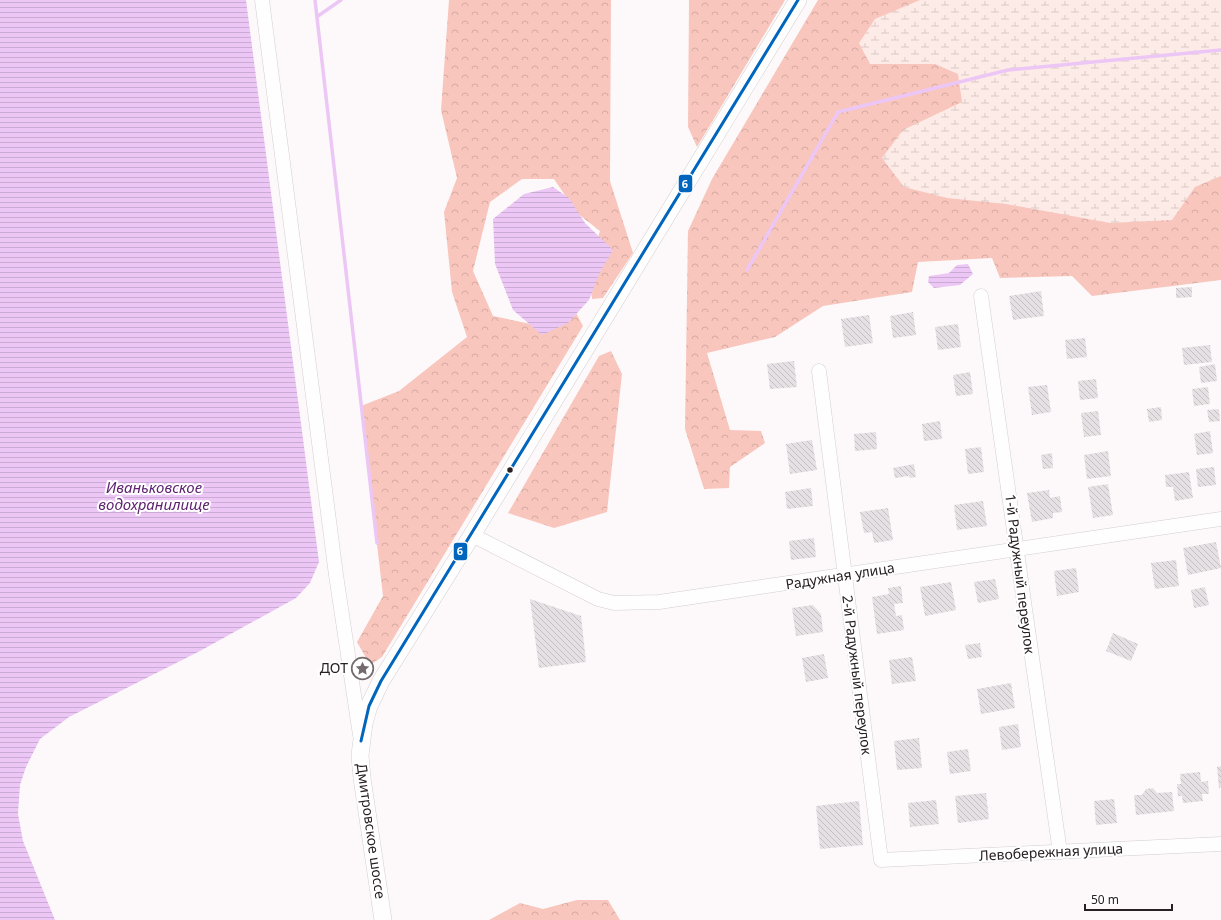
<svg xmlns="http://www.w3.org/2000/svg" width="1221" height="920" viewBox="0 0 1221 920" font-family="'Noto Sans',sans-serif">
	<defs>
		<pattern id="forest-crowns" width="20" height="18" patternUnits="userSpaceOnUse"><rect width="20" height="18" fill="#f8c6bd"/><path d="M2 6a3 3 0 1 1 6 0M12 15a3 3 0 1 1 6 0" fill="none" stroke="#d5aaa2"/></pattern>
		<pattern id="wetland-marsh" width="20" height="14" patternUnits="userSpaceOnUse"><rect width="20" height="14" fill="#fdebe7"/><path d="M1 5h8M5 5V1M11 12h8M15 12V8" fill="none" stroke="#d9c9c6"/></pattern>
		<pattern id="water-rules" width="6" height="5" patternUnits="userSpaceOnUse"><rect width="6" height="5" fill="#ecc7f6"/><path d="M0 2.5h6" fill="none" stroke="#caabd3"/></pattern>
		<pattern id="building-back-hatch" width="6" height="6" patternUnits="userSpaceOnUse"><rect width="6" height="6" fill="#e5e0e3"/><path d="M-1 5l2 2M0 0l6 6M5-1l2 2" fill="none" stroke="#c4c0c2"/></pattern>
	</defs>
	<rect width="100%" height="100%" fill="#fdf9fa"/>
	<g fill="url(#forest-crowns)">
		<path d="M 449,0 L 611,0 L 610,181 L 633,253 L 603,298 L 592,299 L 588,271 L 600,231 L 577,213 L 554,179 L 522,179 L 490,202 L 473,271 L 493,316 L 554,329 L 575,311 L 583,326 L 382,657 L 370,665 L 357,642 L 383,596 L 361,406 L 399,391 L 467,337 L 452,292 L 444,212 L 457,178 L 441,110 Z"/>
		<path d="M 689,0 L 785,0 L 697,147 L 688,127 Z"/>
		<path d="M 818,0 L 1221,0 L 1221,280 L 1092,296 L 1072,276 L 1000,278 L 992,258 L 918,262 L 912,292 L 823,306 L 775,337 L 707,353 L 730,430 L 761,431 L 765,443 L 730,467 L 729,488 L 704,489 L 685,429 L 688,231 L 712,179 Z"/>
		<path d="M 611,351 L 622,374 L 607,512 L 554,528 L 508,513 L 599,356 Z"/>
		<path d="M 577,900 L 608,900 L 620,920 L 489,920 L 520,903 L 543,909 Z"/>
	</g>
	<path fill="url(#wetland-marsh)" d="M 920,0 L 1221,0 L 1221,176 L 1195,187 L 1172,220 L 1110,223 L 1006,204 L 947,198 L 904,187 L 882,158 L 903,130 L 962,102 L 958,74 L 935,64 L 870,64 L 859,43 L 875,19 Z"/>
	<g fill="url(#water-rules)">
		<path d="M 0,0 L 246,0 L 319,562 L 310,583 L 296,598 L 200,651 L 69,717 L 40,739 L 26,767 L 20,785 L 18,814 L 23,841 L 55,920 L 0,920 Z"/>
		<path d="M 553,187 L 569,198 L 585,223 L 613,250 L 599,274 L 589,300 L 568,323 L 542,335 L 513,310 L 495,264 L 493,219 L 524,194 Z"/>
		<path d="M 968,264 L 973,274 L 960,285 L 934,288 L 928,282 L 929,276 L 949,273 L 957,265 Z"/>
	</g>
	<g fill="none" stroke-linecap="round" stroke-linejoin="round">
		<g stroke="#ecc7f6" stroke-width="3.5">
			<path d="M 315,0 L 377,543"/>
			<path d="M 318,16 L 341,0"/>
			<path d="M 747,270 L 838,112 L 1008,70 L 1221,50"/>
		</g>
	</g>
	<g fill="url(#building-back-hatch)">
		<path d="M 1192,287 L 1192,297 L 1176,298 L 1176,288 Z"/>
		<path d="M 1041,291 L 1044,316 L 1013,320 L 1009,296 Z"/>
		<path d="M 913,312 L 916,335 L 893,338 L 890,316 Z"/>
		<path d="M 869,315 L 873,343 L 845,347 L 841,319 Z"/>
		<path d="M 958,324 L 961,347 L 938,350 L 935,327 Z"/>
		<path d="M 1085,338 L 1087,357 L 1067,359 L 1065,340 Z"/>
		<path d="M 1210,345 L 1212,362 L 1184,365 L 1182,348 Z"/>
		<path d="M 794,361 L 797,387 L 770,389 L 767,364 Z"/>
		<path d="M 1215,364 L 1217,381 L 1201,383 L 1199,367 Z"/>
		<path d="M 970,372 L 973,394 L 956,396 L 953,375 Z"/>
		<path d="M 1096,379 L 1098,398 L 1080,400 L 1078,381 Z"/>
		<path d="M 1047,385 L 1051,412 L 1032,415 L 1028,387 Z"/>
		<path d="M 1208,387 L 1210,404 L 1194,406 L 1192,389 Z"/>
		<path d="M 1161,407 L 1162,420 L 1149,422 L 1147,409 Z"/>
		<path d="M 1219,409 L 1220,421 L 1209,422 L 1207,410 Z"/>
		<path d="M 1098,411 L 1101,435 L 1084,437 L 1081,413 Z"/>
		<path d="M 940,421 L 942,439 L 924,441 L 922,424 Z"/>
		<path d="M 1210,431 L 1213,453 L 1197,455 L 1194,434 Z"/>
		<path d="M 876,432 L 877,449 L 855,451 L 854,434 Z"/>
		<path d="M 812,440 L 817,470 L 790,474 L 786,444 Z"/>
		<path d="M 981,447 L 984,472 L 968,474 L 965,449 Z"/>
		<path d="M 1108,451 L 1111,476 L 1087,479 L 1084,455 Z"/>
		<path d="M 1052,453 L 1053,468 L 1043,469 L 1041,455 Z"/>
		<path d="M 914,464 L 916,477 L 910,478 L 909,476 L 895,478 L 893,468 Z"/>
		<path d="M 1214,467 L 1216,485 L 1198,487 L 1196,469 Z"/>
		<path d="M 1189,472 L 1193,498 L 1175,501 L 1173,487 L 1166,487 L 1165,475 Z"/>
		<path d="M 1108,484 L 1113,515 L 1093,518 L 1088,487 Z"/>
		<path d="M 811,488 L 813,506 L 787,509 L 785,492 Z"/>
		<path d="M 1049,490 L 1050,498 L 1060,496 L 1062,512 L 1053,513 L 1053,518 L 1032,522 L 1027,493 Z"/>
		<path d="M 983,501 L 987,526 L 957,530 L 954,505 Z"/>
		<path d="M 888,508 L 893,540 L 874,543 L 872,532 L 864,533 L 860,512 Z"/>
		<path d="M 814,538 L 816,557 L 791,560 L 789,541 Z"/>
		<path d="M 1216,542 L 1221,568 L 1188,575 L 1183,548 Z"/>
		<path d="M 1176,560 L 1179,586 L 1155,589 L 1151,563 Z"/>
		<path d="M 1076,568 L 1079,592 L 1057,596 L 1054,571 Z"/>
		<path d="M 995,579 L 999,599 L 978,603 L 974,582 Z"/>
		<path d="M 951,582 L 956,610 L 925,616 L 920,587 Z"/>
		<path d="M 901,586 L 903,603 L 894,604 L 896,616 L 902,615 L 904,630 L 877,634 L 872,597 L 889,594 L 888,588 Z"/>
		<path d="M 1205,587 L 1209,605 L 1194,608 L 1191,590 Z"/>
		<path d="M 530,599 L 581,616 L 586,662 L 539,668 Z"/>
		<path d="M 813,605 L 821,614 L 823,632 L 796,636 L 792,608 Z"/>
		<path d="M 1113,633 L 1138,644 L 1131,661 L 1106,651 Z"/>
		<path d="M 980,643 L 982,657 L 968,659 L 965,645 Z"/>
		<path d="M 824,654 L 828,678 L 806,682 L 802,658 Z"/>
		<path d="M 912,657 L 916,681 L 892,684 L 889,660 Z"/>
		<path d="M 1011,683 L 1015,708 L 981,714 L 977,689 Z"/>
		<path d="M 1018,724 L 1021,747 L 1002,750 L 999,727 Z"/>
		<path d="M 919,738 L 922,768 L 897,770 L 894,741 Z"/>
		<path d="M 968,749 L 971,771 L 950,774 L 947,752 Z"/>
		<path d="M 1221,766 L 1221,787 L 1219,788 L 1217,767 Z"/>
		<path d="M 1200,772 L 1201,782 L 1208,781 L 1209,794 L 1202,794 L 1203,801 L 1183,803 L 1182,796 L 1178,796 L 1177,784 L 1181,784 L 1180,774 Z"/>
		<path d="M 1153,788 L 1157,793 L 1172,792 L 1174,811 L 1136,815 L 1134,795 L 1142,795 L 1146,789 Z"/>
		<path d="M 986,793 L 989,819 L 958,823 L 955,796 Z"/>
		<path d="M 1114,799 L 1117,823 L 1096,825 L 1094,801 Z"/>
		<path d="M 936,800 L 939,824 L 910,827 L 908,803 Z"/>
		<path d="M 859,801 L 863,845 L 820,849 L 816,806 Z"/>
	</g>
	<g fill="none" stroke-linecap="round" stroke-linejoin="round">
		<defs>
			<g id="minor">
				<path d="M 262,0 L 336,575 L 360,735"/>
				<path d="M 981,296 C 1008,481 1032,667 1060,852"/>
				<path d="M 819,371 L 881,860 L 1221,844"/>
				<path d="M 472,535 L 598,599 L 614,603 L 659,602 L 1221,519"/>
			</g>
			<path id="tertiary" d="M 383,920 L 362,778 L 360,755 L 364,723 L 369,706 L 381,681 L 472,535 L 798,0"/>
		</defs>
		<use href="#minor" stroke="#d3cecf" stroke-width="15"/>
		<use href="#tertiary" stroke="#d3cecf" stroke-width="18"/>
		<use href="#minor" stroke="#fffefe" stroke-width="14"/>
		<use href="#tertiary" stroke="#fffefe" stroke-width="17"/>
		<defs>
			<path id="bus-1" d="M 361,741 L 369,706 L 381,681 L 798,0"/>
		</defs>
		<use href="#bus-1" stroke="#fff" stroke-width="6"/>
		<use href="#bus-1" stroke="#0065bd" stroke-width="3"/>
	</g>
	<defs>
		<symbol id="sight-ring" viewBox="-11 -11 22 22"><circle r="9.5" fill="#fff" stroke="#736c6e" stroke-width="1.5"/><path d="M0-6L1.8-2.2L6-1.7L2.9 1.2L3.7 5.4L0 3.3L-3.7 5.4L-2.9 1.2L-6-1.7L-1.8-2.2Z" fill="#736c6e"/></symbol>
	</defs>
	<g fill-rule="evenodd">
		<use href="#sight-ring" x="350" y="656" width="25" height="25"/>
	</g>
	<circle fill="#282023" stroke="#fff" stroke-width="1.5" cx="510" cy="470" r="3.5"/>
	<g text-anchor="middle" stroke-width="4" stroke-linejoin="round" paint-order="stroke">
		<g font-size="14" fill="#282023" stroke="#fff">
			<text transform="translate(1020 574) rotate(83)" y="5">1-й Радужный переулок</text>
			<text transform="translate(840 576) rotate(-9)" y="5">Радужная улица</text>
			<text transform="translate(857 675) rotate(83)" y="5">2-й Радужный переулок</text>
			<text transform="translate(371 831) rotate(82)" y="5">Дмитровское шоссе</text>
			<text transform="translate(1051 852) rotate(-3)" y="5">Левобережная улица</text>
		</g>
		<g font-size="14" fill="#282023" stroke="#fff" text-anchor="end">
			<text x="348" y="673">ДОТ</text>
		</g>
		<g font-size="15" font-style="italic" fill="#602371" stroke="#fff">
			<text x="154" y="493">Иваньковское<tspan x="154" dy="17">водохранилище</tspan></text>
		</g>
	</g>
	<g stroke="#fff" stroke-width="1.5">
		<rect x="678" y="174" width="15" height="19" rx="4" fill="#0065bd"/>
		<rect x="453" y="542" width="15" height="19" rx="4" fill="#0065bd"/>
	</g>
	<g font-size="11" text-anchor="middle" font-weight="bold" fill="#fff">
		<text x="685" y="188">6</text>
		<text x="460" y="555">6</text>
	</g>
	<path d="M1085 904v6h87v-6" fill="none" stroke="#282023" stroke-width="2"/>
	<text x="1091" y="904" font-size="12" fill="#282023" stroke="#ffffff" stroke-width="3" paint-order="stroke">50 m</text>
</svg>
